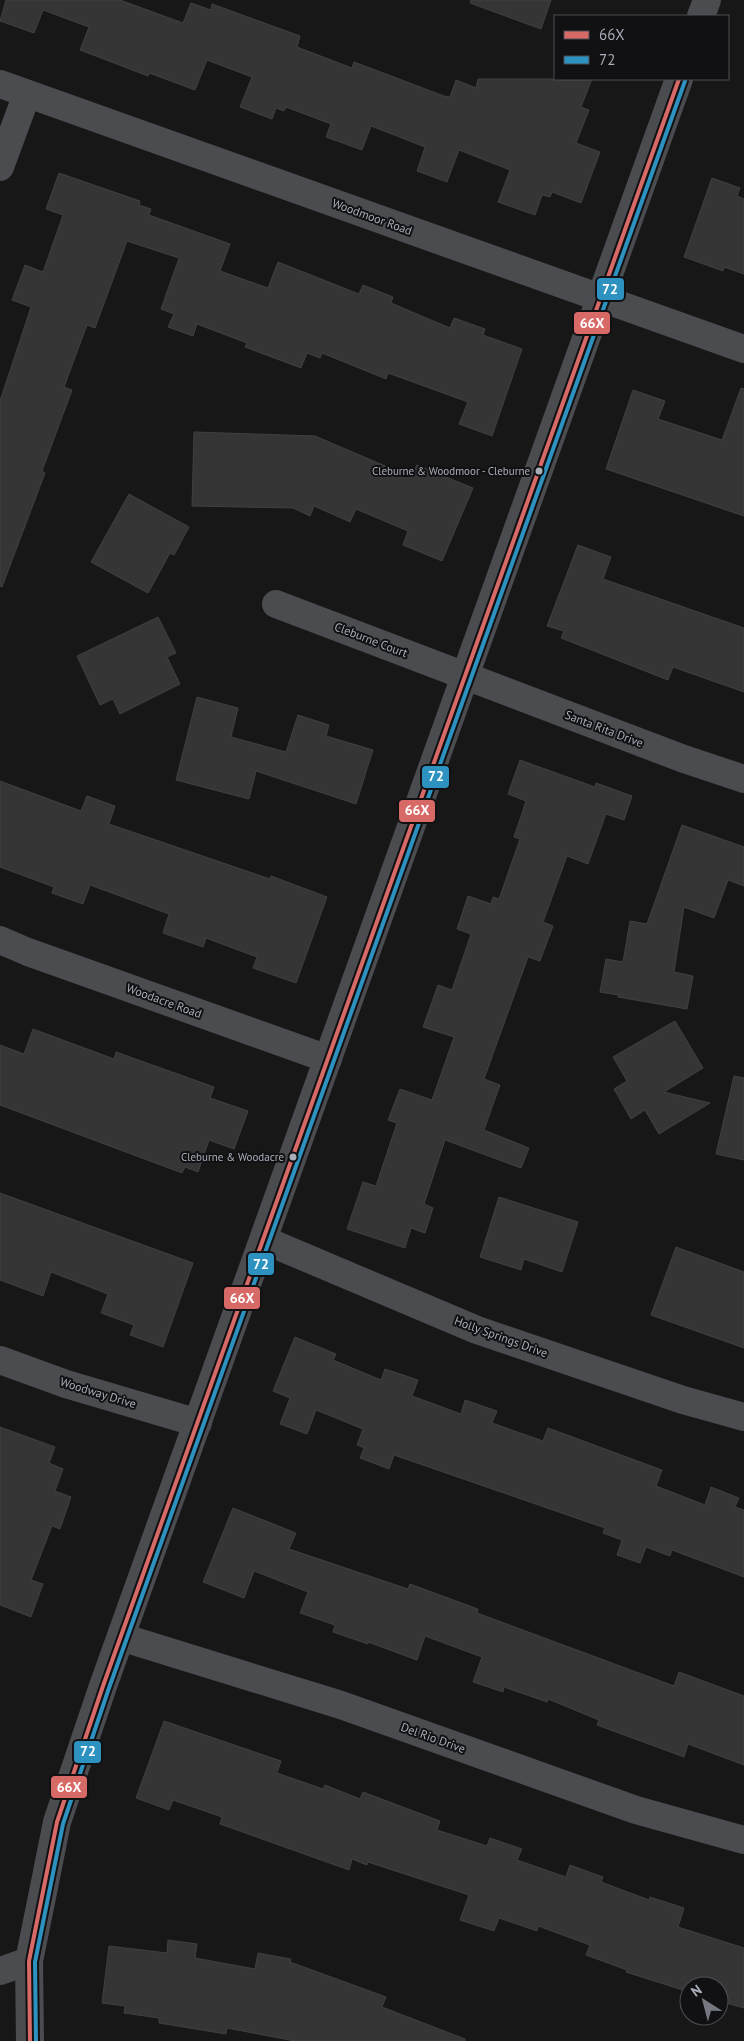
<svg xmlns="http://www.w3.org/2000/svg" width="744" height="2041" viewBox="0 0 744 2041" font-family="'PT Sans',sans-serif">
	<rect width="100%" height="100%" fill="#171717"/>
	<g fill="#353536" stroke="#3f4043">
		<path d="M 6,0 L 120,0 L 183,23 L 191,3 L 211,10 L 212,4 L 300,36 L 297,47 L 352,68 L 354,62 L 444,96 L 450,97 L 456,80 L 476,88 L 478,79 L 592,79 L 581,107 L 589,110 L 576,143 L 600,152 L 581,203 L 552,192 L 550,197 L 542,195 L 535,215 L 498,202 L 510,170 L 459,150 L 447,182 L 417,171 L 425,147 L 371,126 L 362,150 L 326,137 L 331,124 L 286,107 L 284,111 L 276,108 L 272,119 L 240,107 L 252,77 L 207,60 L 195,90 L 149,73 L 148,76 L 80,50 L 89,27 L 43,10 L 34,33 L 0,21 Z"/>
		<path d="M 471,0 L 551,0 L 541,29 L 470,3 Z"/>
		<path d="M 59,173 L 140,201 L 139,205 L 151,209 L 149,215 L 230,244 L 220,271 L 268,288 L 278,262 L 359,294 L 363,285 L 393,297 L 391,303 L 450,328 L 454,318 L 485,329 L 483,335 L 522,349 L 492,436 L 459,424 L 468,402 L 388,373 L 386,379 L 322,353 L 320,358 L 307,353 L 301,368 L 245,347 L 247,343 L 197,324 L 193,336 L 168,327 L 174,314 L 161,309 L 179,258 L 127,241 L 95,328 L 87,325 L 64,387 L 72,390 L 42,471 L 45,473 L 2,587 L 0,586 L 0,401 L 31,307 L 12,300 L 25,265 L 43,272 L 63,215 L 46,209 Z"/>
		<path d="M 712,178 L 740,188 L 737,196 L 744,199 L 744,274 L 724,267 L 723,271 L 684,257 Z"/>
		<path d="M 741,388 L 744,389 L 744,516 L 606,469 L 633,390 L 665,401 L 658,419 L 722,440 Z"/>
		<path d="M 194,432 L 315,436 L 411,477 L 417,465 L 473,488 L 442,561 L 403,545 L 408,531 L 356,509 L 350,522 L 314,506 L 310,516 L 293,508 L 192,506 Z"/>
		<path d="M 129,494 L 189,527 L 174,555 L 170,553 L 148,593 L 91,562 Z"/>
		<path d="M 578,545 L 611,557 L 603,579 L 744,628 L 744,692 L 673,667 L 668,680 L 561,638 L 564,631 L 547,626 Z"/>
		<path d="M 158,617 L 176,653 L 167,657 L 180,684 L 120,714 L 113,699 L 100,705 L 77,656 Z"/>
		<path d="M 197,697 L 238,708 L 231,737 L 286,752 L 298,715 L 329,725 L 326,736 L 373,750 L 356,804 L 256,771 L 249,799 L 176,780 Z"/>
		<path d="M 520,760 L 595,787 L 596,783 L 632,796 L 624,820 L 606,814 L 588,864 L 567,856 L 543,922 L 553,926 L 540,961 L 528,957 L 484,1079 L 500,1085 L 484,1130 L 529,1148 L 521,1168 L 445,1140 L 424,1204 L 433,1208 L 425,1233 L 411,1228 L 405,1248 L 347,1229 L 363,1182 L 376,1186 L 397,1123 L 388,1120 L 400,1089 L 432,1100 L 454,1037 L 423,1027 L 438,985 L 452,990 L 471,934 L 457,929 L 468,896 L 491,904 L 493,897 L 499,899 L 520,839 L 514,837 L 526,801 L 508,794 Z"/>
		<path d="M 0,781 L 81,811 L 87,796 L 115,806 L 109,824 L 270,879 L 271,876 L 327,897 L 296,983 L 253,968 L 257,957 L 206,938 L 203,947 L 163,933 L 169,914 L 90,885 L 83,904 L 52,893 L 54,887 L 0,867 Z"/>
		<path d="M 682,825 L 744,847 L 744,886 L 728,880 L 714,918 L 684,907 L 674,972 L 693,976 L 687,1009 L 618,997 L 618,995 L 600,992 L 606,959 L 623,962 L 630,921 L 647,924 Z"/>
		<path d="M 675,1021 L 703,1068 L 664,1092 L 710,1103 L 659,1134 L 645,1110 L 631,1119 L 614,1089 L 627,1081 L 613,1057 Z"/>
		<path d="M 33,1029 L 114,1059 L 116,1052 L 214,1087 L 210,1098 L 248,1111 L 234,1149 L 209,1140 L 198,1172 L 185,1167 L 182,1173 L 0,1105 L 0,1045 L 24,1054 Z"/>
		<path d="M 734,1076 L 744,1078 L 744,1160 L 716,1154 Z"/>
		<path d="M 0,1193 L 193,1263 L 163,1347 L 130,1335 L 134,1325 L 101,1313 L 108,1294 L 51,1272 L 43,1296 L 0,1280 Z"/>
		<path d="M 499,1197 L 578,1222 L 562,1272 L 524,1259 L 521,1270 L 480,1257 Z"/>
		<path d="M 676,1247 L 744,1272 L 744,1348 L 651,1315 Z"/>
		<path d="M 295,1337 L 336,1354 L 333,1360 L 381,1380 L 385,1369 L 418,1380 L 412,1396 L 461,1414 L 465,1400 L 497,1411 L 492,1423 L 543,1441 L 548,1428 L 662,1470 L 656,1486 L 705,1505 L 711,1487 L 739,1498 L 735,1507 L 744,1510 L 744,1577 L 672,1550 L 670,1556 L 646,1547 L 640,1563 L 617,1555 L 622,1540 L 603,1533 L 605,1528 L 394,1455 L 389,1469 L 360,1458 L 364,1448 L 357,1445 L 363,1429 L 316,1410 L 307,1434 L 280,1424 L 290,1398 L 273,1391 Z"/>
		<path d="M 0,1427 L 55,1447 L 49,1463 L 63,1469 L 55,1491 L 71,1497 L 60,1529 L 52,1526 L 31,1580 L 43,1584 L 31,1617 L 0,1605 Z"/>
		<path d="M 233,1508 L 296,1533 L 289,1549 L 408,1589 L 410,1584 L 478,1609 L 477,1613 L 674,1686 L 679,1672 L 744,1696 L 744,1765 L 688,1744 L 684,1757 L 597,1725 L 599,1720 L 548,1699 L 547,1702 L 504,1687 L 503,1692 L 473,1682 L 482,1657 L 425,1636 L 417,1660 L 368,1642 L 368,1644 L 333,1632 L 335,1625 L 300,1613 L 308,1592 L 254,1571 L 244,1598 L 203,1582 Z"/>
		<path d="M 164,1721 L 281,1761 L 277,1773 L 323,1789 L 325,1785 L 360,1799 L 363,1792 L 440,1821 L 437,1830 L 487,1846 L 490,1838 L 522,1849 L 517,1860 L 566,1877 L 570,1865 L 603,1877 L 601,1882 L 649,1900 L 650,1897 L 684,1908 L 678,1927 L 744,1948 L 744,2008 L 719,2001 L 719,1986 L 689,1986 L 689,1992 L 626,1972 L 627,1970 L 586,1955 L 590,1945 L 538,1926 L 537,1931 L 499,1918 L 494,1931 L 460,1920 L 469,1895 L 368,1862 L 367,1865 L 352,1859 L 349,1870 L 220,1824 L 222,1817 L 173,1800 L 169,1810 L 136,1798 Z"/>
		<path d="M 168,1940 L 197,1944 L 195,1958 L 255,1969 L 258,1953 L 291,1959 L 290,1962 L 386,1997 L 382,2007 L 465,2039 L 465,2041 L 295,2041 L 227,2028 L 226,2034 L 159,2023 L 159,2018 L 124,2013 L 125,2006 L 102,2003 L 109,1946 L 167,1953 Z"/>
	</g>
	<g fill="none" stroke-linecap="round" stroke-linejoin="round">
		<g stroke="#4b4c50" stroke-width="28">
			<path d="M 701,16 L 707,0"/>
			<path d="M 0,84 L 744,349"/>
			<path d="M 0,167 L 27,94"/>
			<path d="M 276,604 L 684,759 L 744,779"/>
			<path d="M 0,940 L 28,952 L 328,1059"/>
			<path d="M 264,1240 L 477,1330 L 683,1400 L 744,1417"/>
			<path d="M 0,1360 L 66,1384 L 198,1423"/>
			<path d="M 121,1637 L 341,1705 L 636,1810 L 744,1840"/>
			<path d="M 0,1971 L 29,1961"/>
			<path d="M 30,2041 L 29,1961 L 43,1892 L 57,1822 L 103,1686 L 679,79"/>
		</g>
		<defs>
			<path id="bus-1" d="M 30,2041 L 29,1961 L 57,1822 L 103,1686 L 679,79"/>
			<path id="bus-2" d="M 36,2041 L 35,1962 L 63,1824 L 109,1688 L 685,81"/>
		</defs>
		<use href="#bus-1" stroke="#111113" stroke-width="8"/>
		<use href="#bus-2" stroke="#111113" stroke-width="8"/>
		<use href="#bus-1" stroke="#d76a67" stroke-width="4"/>
		<use href="#bus-2" stroke="#2d92c0" stroke-width="4"/>
	</g>
	<g fill="#a8adb8" stroke="#111113" stroke-width="2">
		<circle cx="539" cy="471" r="4.5"/>
		<circle cx="293" cy="1157" r="4.5"/>
	</g>
	<g text-anchor="middle" stroke-width="4" stroke-linejoin="round" paint-order="stroke">
		<g font-size="11" fill="#a8adb8" stroke="#111113" text-anchor="end">
			<text x="530" y="475">Cleburne &amp; Woodmoor - Cleburne</text>
			<text x="284" y="1161">Cleburne &amp; Woodacre</text>
		</g>
		<g font-size="12" fill="#a8adb8" stroke="#111113">
			<text transform="translate(372 217) rotate(20)" y="4">Woodmoor Road</text>
			<text transform="translate(371 640) rotate(21)" y="4">Cleburne Court</text>
			<text transform="translate(604 729) rotate(21)" y="4">Santa Rita Drive</text>
			<text transform="translate(164 1001) rotate(20)" y="4">Woodacre Road</text>
			<text transform="translate(501 1337) rotate(20)" y="4">Holly Springs Drive</text>
			<text transform="translate(98 1393) rotate(17)" y="4">Woodway Drive</text>
			<text transform="translate(433 1738) rotate(20)" y="4">Del Rio Drive</text>
		</g>
	</g>
	<g stroke="#111113" stroke-width="2">
		<rect x="596" y="277" width="29" height="24" rx="5" fill="#2d92c0"/>
		<rect x="573" y="311" width="38" height="24" rx="5" fill="#d76a67"/>
		<rect x="421" y="765" width="29" height="24" rx="5" fill="#2d92c0"/>
		<rect x="398" y="799" width="38" height="24" rx="5" fill="#d76a67"/>
		<rect x="247" y="1252" width="28" height="24" rx="5" fill="#2d92c0"/>
		<rect x="223" y="1286" width="38" height="24" rx="5" fill="#d76a67"/>
		<rect x="73" y="1740" width="29" height="24" rx="5" fill="#2d92c0"/>
		<rect x="50" y="1775" width="38" height="24" rx="5" fill="#d76a67"/>
	</g>
	<g font-size="14" text-anchor="middle" font-weight="bold" fill="#fff">
		<text x="610" y="294">72</text>
		<text x="592" y="328">66X</text>
		<text x="436" y="781">72</text>
		<text x="417" y="815">66X</text>
		<text x="261" y="1269">72</text>
		<text x="242" y="1303">66X</text>
		<text x="88" y="1756">72</text>
		<text x="69" y="1792">66X</text>
	</g>
	<rect x="554" y="15" width="175" height="65" fill="#111113" stroke="#4d4f55"/>
	<rect x="564" y="31" width="25" height="8" fill="#d76a67" stroke="#4d4f55"/>
	<text x="599" y="40" font-size="15" fill="#a8adb8">66X</text>
	<rect x="564" y="56" width="25" height="8" fill="#2d92c0" stroke="#4d4f55"/>
	<text x="599" y="65" font-size="15" fill="#a8adb8">72</text>
	<g transform="translate(704 2001) rotate(324)"><circle r="24" fill="#111113" stroke="#4d4f55"/>
	<path d="M0-4L9 19L0 12L-9 19Z" fill="#757880"/>
	<text y="-8" font-size="14" font-weight="bold" text-anchor="middle" fill="#a8adb8">N</text>
	</g>
</svg>
